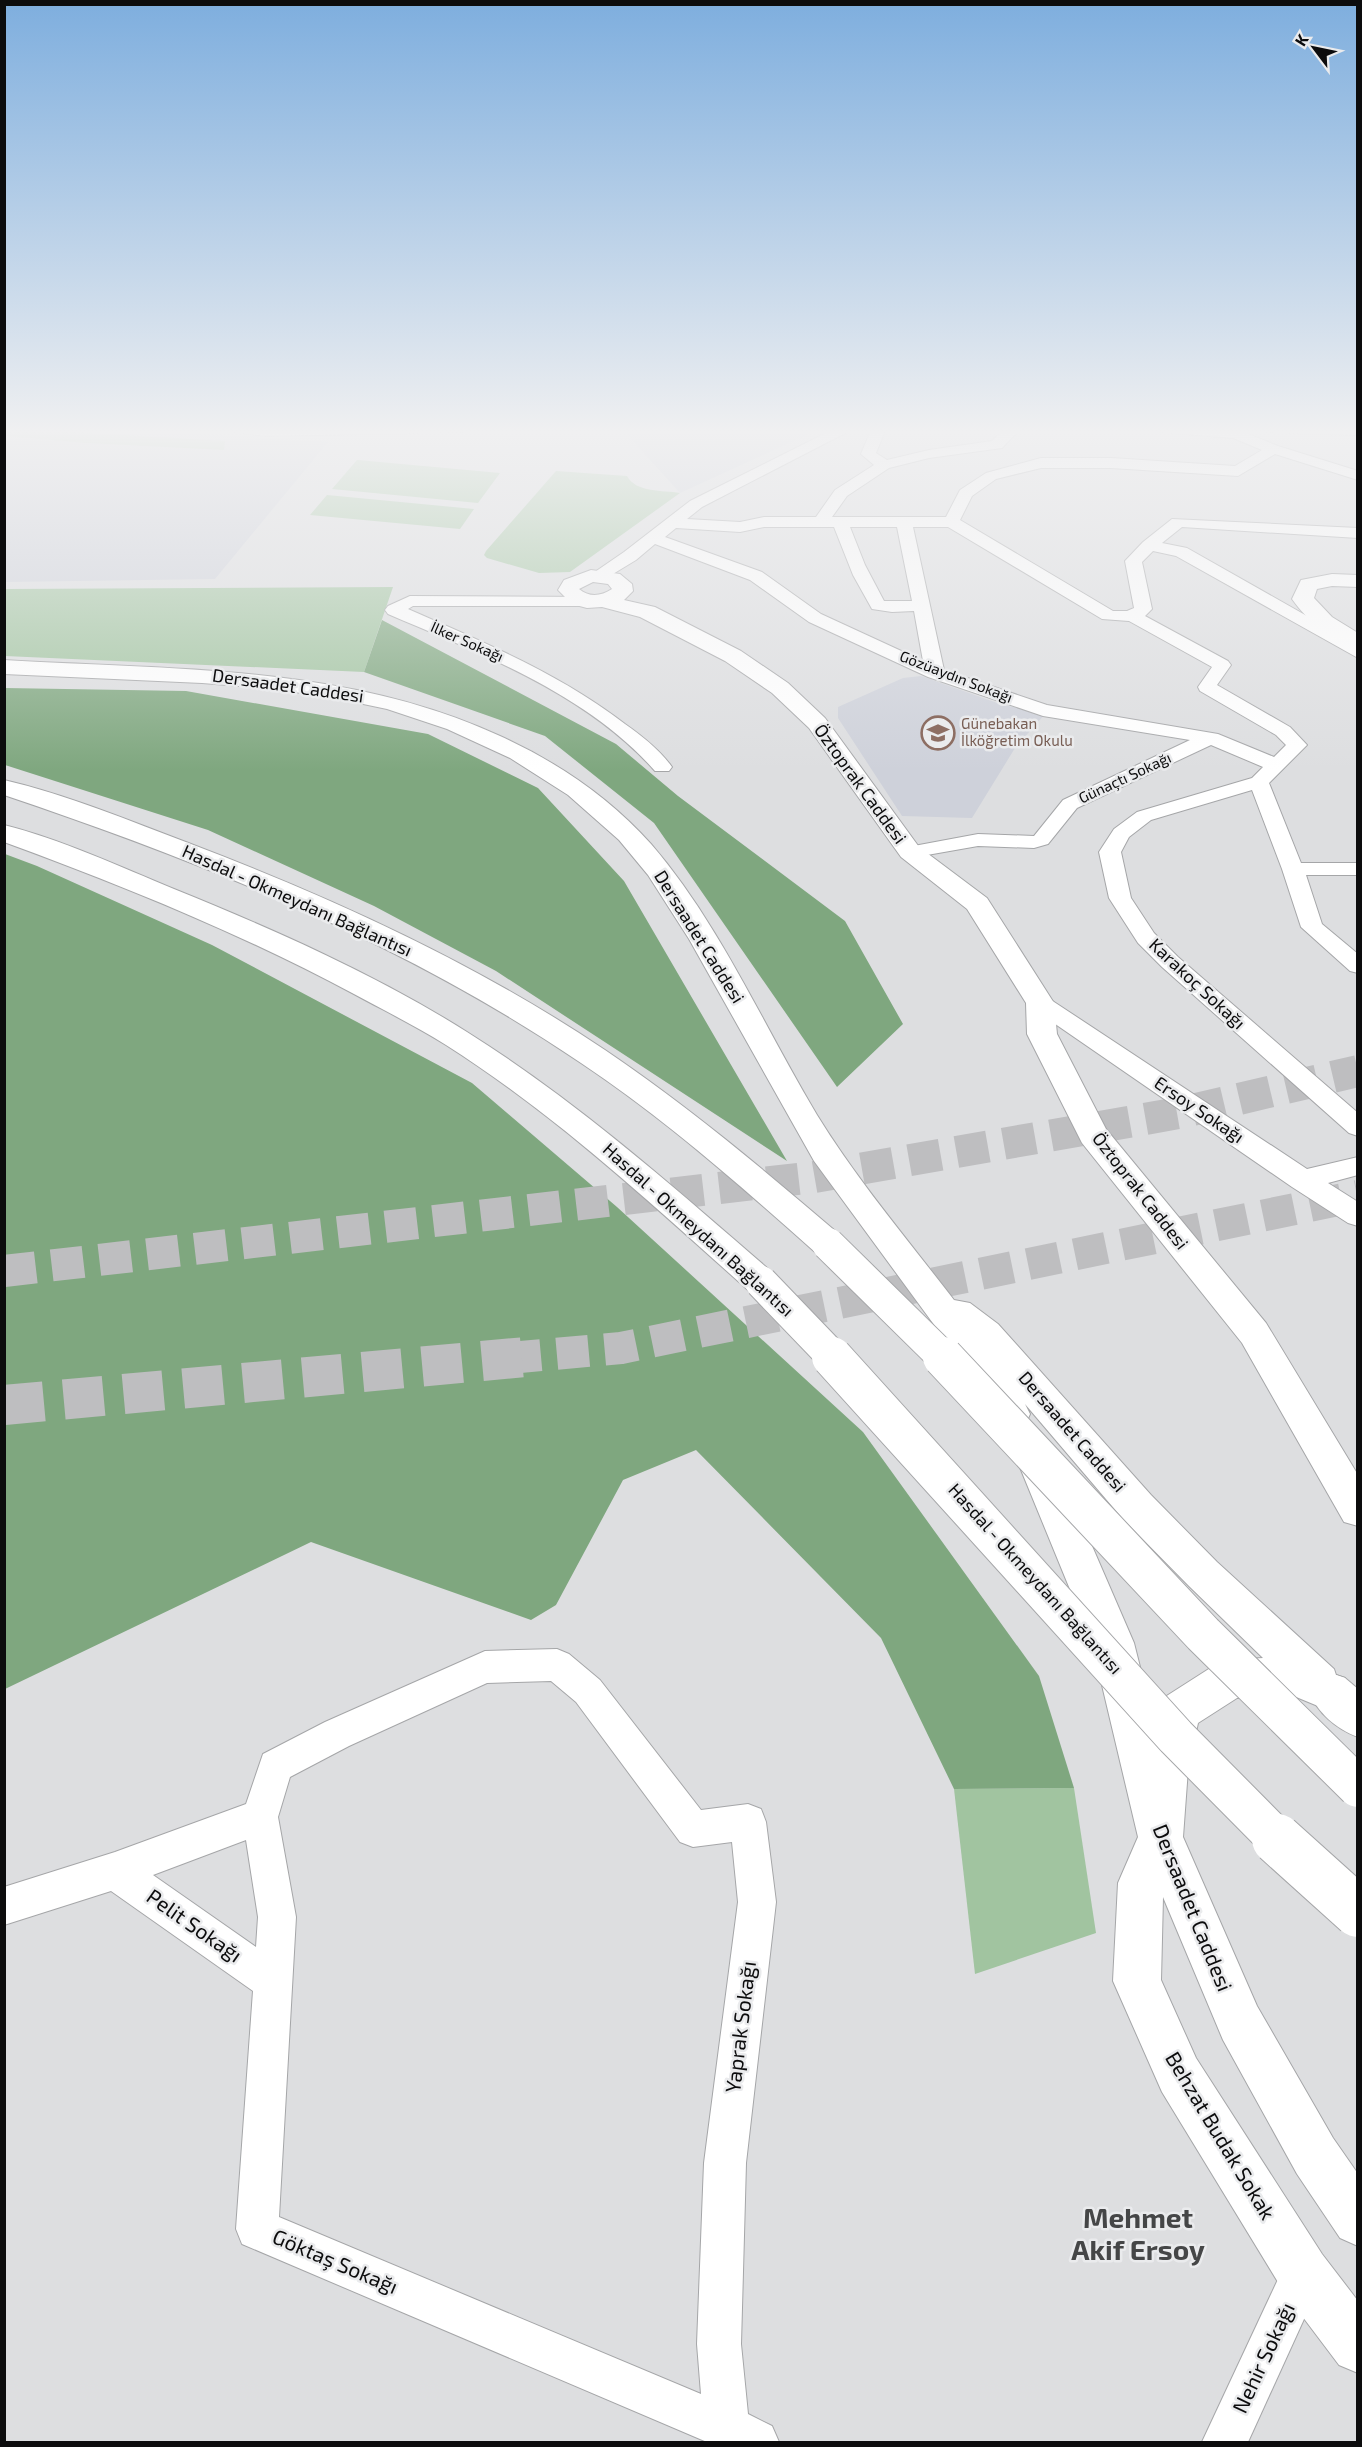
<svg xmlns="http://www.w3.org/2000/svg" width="1362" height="2447" viewBox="0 0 1362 2447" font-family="'Exo 2',sans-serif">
	<rect width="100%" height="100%" fill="#dddee0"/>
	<g fill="#ced1da">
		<path d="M 4,428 L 102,428 L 328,442 L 215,579 L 5,582 Z"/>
		<path d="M 626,428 L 822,428 L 680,493 L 622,429 Z"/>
		<path d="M 921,676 L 1003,705 L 1046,713 L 1015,748 L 972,818 L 902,816 L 838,718 L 838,707 L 903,678 Z"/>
	</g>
	<g fill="#a1c4a0">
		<path d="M 5,428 L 225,441 L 224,450 L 87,443 L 5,436 Z"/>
		<path d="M 357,460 L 358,460 L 500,473 L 478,503 L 332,489 Z"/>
		<path d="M 556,471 L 627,476 C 636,493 663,490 680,493 L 570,572 L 539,573 L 487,558 L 484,555 L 486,551 Z"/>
		<path d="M 327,495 L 474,509 L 460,529 L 310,515 Z"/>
		<path d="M 393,587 L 364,672 L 5,656 L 5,589 Z"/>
		<path d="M 1074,1788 L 1096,1933 L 975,1974 L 954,1789 Z"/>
	</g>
	<g fill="#7fa77f">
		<path d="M 382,620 L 616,744 L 678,796 L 845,921 L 903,1024 L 837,1087 L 654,823 L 545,736 L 364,672 Z"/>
		<path d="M 5,688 L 186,691 L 428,734 L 538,788 L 624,881 L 787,1161 L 496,971 L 374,906 L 208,830 L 5,765 Z"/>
		<path d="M 5,854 L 37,866 L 212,945 L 472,1083 L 617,1207 L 863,1432 L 1039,1676 L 1074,1788 L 954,1789 L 881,1638 L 696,1450 L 623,1480 L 556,1605 L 531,1620 L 311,1542 L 5,1689 Z"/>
	</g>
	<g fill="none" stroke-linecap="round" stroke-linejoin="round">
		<g stroke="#bebec0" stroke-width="32" stroke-dasharray="32 16" stroke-linecap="butt">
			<path d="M 4,1271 L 814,1177 L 1179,1113 L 1358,1071"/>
			<path d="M 509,1358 L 621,1348 L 1358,1196"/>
		</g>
		<path stroke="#bebec0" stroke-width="40" stroke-dasharray="40 20" stroke-linecap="butt" d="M 4,1405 L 525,1357"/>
		<defs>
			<g id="street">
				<path d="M 228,428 L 470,428 L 463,432 L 265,436 L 235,432 Z"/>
				<path d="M 836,428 L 855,428 L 702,507 L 687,519 L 740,522 L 764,517 L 816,517 L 835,490 L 874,465 L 861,454 L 872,428 L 886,428 L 876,453 L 887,460 L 929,450 L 992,441 L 1005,428 L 1021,428 L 1002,448 L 929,458 L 889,468 L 847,496 L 832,517 L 946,517 L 960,490 L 986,473 L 1041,458 L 1111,458 L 1235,466 L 1262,450 L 1233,438 L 1161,432 L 1154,428 L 1250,428 L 1246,433 L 1278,446 L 1358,471 L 1358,480 L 1275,454 L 1238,476 L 1111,468 L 1041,468 L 996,479 L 972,496 L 960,520 L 1113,611 L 1127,611 L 1134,608 L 1125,561 L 1143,542 L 1172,519 L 1358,528 L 1358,538 L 1182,527 L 1162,543 L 1187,548 L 1358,645 L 1358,658 L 1176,556 L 1153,551 L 1142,562 L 1152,609 L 1145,616 L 1228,661 L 1231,665 L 1217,685 L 1290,727 L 1307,745 L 1269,783 L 1301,863 L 1358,863 L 1358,875 L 1306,875 L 1322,924 L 1358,954 L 1358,973 L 1350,971 L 1301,927 L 1282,869 L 1252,790 L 1151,820 L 1129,837 L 1121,852 L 1131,898 L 1154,933 L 1178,957 L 1358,1113 L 1358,1136 L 1349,1133 L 1162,967 L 1138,943 L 1109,898 L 1099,852 L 1114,829 L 1137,812 L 1252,778 L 1263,767 L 1211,745 L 1077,808 L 1048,844 L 1034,848 L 978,846 L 910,858 L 903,856 L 899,852 L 903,848 L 978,834 L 1034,836 L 1063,800 L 1190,740 L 1043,716 L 928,677 L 809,622 L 750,580 L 655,544 L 636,560 L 603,580 L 591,580 L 589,576 L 624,552 L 690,501 ZM 764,527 L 834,527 L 853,575 L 872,609 L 892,612 L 914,611 L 923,661 L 821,614 L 762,572 L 665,537 L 676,528 L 740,532 ZM 850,527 L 897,527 L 912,601 L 884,601 L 865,565 ZM 913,527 L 948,527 L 1102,619 L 1129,621 L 1212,667 L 1198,687 L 1200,691 L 1276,735 L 1286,745 L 1274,757 L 1218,734 L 1047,705 L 944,670 Z"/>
				<path d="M 1259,428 L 1358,428 L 1358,435 L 1266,432 Z"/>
				<path d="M 410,596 L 593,597 L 596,601 L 593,605 L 587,606 L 413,606 L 408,609 C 483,642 559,673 625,724 C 642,736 660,750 672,767 L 669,771 L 655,771 C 586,693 481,654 388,614 L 385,610 L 388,606 Z"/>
				<path d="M 1040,995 L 1048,998 L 1307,1169 L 1358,1157 L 1358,1175 L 1328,1183 L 1358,1202 L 1358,1226 L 1348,1223 L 1292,1187 L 1032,1008 L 1028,1003 L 1032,998 Z"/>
				<path d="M 557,1649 L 569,1654 L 600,1680 L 701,1810 L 748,1804 L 761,1809 L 766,1822 L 776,1902 L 746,2163 L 741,2344 L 748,2414 L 772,2426 L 779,2442 L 707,2442 L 242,2244 L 236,2229 L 253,1991 L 111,1891 L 4,1925 L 4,1887 L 115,1852 L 246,1804 L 263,1754 L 325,1722 L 485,1651 ZM 551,1681 L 576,1702 L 680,1842 L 693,1847 L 732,1842 L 738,1902 L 704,2163 L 697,2344 L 701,2394 L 279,2217 L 296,1917 L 278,1817 L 290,1777 L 349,1746 L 487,1683 ZM 246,1840 L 258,1917 L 256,1947 L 153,1875 Z"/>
				<path d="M 1303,2251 L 1318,2258 L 1325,2273 L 1248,2442 L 1202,2442 L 1288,2258 Z"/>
			</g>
			<g id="secondary">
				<path d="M 591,570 L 620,574 L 632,584 L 633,591 L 624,600 L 655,607 L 741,651 L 788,683 L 825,718 L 919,847 L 987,898 L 1054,1003 L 1057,1034 L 1106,1129 L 1266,1323 L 1358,1475 L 1358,1526 L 1344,1522 L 1242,1343 L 1082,1143 L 1027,1034 L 1026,1003 L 967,909 L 901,857 L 809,728 L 772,693 L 725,661 L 640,617 L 602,607 L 587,608 L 572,604 L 558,590 L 564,580 ZM 593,582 L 608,584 L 612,589 C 601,596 590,598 579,589 Z"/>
				<path d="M 1332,574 L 1358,575 L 1358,587 L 1332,586 L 1317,589 L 1314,598 L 1332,617 L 1358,633 L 1358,649 C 1332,643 1307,620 1292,599 L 1301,580 Z"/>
				<path d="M 4,660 C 172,670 344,664 500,736 C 557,762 609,797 651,844 C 720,924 763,1025 817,1115 C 857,1180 907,1239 954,1300 L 970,1303 L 998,1324 L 1151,1495 L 1217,1562 L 1334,1669 L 1336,1675 L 1345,1678 L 1351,1692 L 1345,1706 L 1330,1711 L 1289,1694 L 1237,1698 L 1198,1723 L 1188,1769 L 1183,1837 L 1257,2006 L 1333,2138 L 1358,2174 L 1358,2246 L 1340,2238 L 1297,2174 L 1223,2040 L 1163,1897 L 1161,1980 L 1196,2058 L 1322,2254 L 1358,2301 L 1358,2373 L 1339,2365 L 1284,2292 L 1162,2092 L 1113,1981 L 1118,1883 L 1138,1837 L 1092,1643 L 1019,1465 L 1025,1454 L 1038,1449 L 1051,1454 L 1057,1465 L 1134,1643 L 1155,1727 L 1165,1697 L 1215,1665 L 1230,1660 L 1263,1658 L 1189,1586 L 1123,1519 L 1025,1404 L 1030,1414 L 1025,1425 L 1012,1429 L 999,1425 L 957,1356 L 814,1161 L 689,939 L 648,875 L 619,840 L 568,795 L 510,758 L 447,729 L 387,709 L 330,697 L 266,688 L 202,683 L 4,674 Z"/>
			</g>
			<g id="highway">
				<path d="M 4,780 C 68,795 130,821 191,844 C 335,899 477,964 605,1050 C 688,1106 764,1170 840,1235 L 845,1244 L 840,1253 L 828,1256 L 816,1253 C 741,1186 665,1119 581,1063 C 404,943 206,863 4,795 Z"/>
				<path d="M 4,825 C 60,839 121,867 174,889 C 273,929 377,975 467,1032 C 577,1101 675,1188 773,1273 L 778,1282 L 773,1291 L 761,1295 L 749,1291 C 652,1204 556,1115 446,1045 C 416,1026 385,1011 354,994 C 242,934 124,886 4,842 Z"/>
				<path d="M 1330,1673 L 1345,1678 L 1358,1689 L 1358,1737 C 1336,1729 1318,1713 1309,1692 L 1315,1678 Z"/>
			</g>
		</defs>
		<use href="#street" stroke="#a5a6a8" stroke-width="2"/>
		<use href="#secondary" stroke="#a5a6a8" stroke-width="2"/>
		<use href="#highway" stroke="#a5a6a8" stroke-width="2"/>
		<use href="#street" fill="#fff" fill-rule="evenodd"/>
		<use href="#secondary" fill="#fff" fill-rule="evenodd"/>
		<use href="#highway" fill="#fff" fill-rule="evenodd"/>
		<defs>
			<g id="highway-bridge-far2">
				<path d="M 828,1244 L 944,1358"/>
				<path d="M 761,1282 L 834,1358"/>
			</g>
			<g id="highway-bridge-far1">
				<path d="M 832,1357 L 1176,1737 L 1279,1841"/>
				<path d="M 943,1357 L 1203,1634 L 1358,1787"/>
			</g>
			<path id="highway-bridge" d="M 1277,1839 L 1358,1912"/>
		</defs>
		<use href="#highway-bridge-far2" stroke="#a5a6a8" stroke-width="34" stroke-linecap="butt"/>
		<use href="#highway-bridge-far1" stroke="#a5a6a8" stroke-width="42" stroke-linecap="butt"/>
		<use href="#highway-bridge" stroke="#a5a6a8" stroke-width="52" stroke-linecap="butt"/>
		<use href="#highway-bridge-far2" stroke="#fff" stroke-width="32"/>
		<use href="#highway-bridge-far1" stroke="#fff" stroke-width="40"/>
		<use href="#highway-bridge" stroke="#fff" stroke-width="50"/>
	</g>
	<linearGradient id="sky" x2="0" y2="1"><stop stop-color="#7eaede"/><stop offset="0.56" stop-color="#f0f0f1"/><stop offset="1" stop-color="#f0f0f1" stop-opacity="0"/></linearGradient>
	<rect width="1362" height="771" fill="url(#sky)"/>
	<defs>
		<symbol id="school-ring" viewBox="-11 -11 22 22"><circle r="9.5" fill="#eaebed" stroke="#8d6e63" stroke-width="1.5"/><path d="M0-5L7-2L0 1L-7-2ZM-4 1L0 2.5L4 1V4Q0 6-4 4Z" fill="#8d6e63"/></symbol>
	</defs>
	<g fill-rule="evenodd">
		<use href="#school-ring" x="919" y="714" width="38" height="38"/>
	</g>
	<g text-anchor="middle" stroke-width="5" stroke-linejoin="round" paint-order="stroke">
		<g font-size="15" fill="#0c0c0d" stroke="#eaebed">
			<text transform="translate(467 642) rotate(24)" y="5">İlker Sokağı</text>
			<text transform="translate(956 677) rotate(21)" y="5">Gözüaydın Sokağı</text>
			<text transform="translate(1125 778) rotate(-25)" y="5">Günaçtı Sokağı</text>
		</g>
		<g font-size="15" fill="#785e54" stroke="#eaebed" text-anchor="start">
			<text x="961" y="729">Günebakan<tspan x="961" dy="17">İlköğretim Okulu</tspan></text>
		</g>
		<g font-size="18" fill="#0c0c0d" stroke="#eaebed">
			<text transform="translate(288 686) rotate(8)" y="6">Dersaadet Caddesi</text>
			<text transform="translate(860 784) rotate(54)" y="6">Öztoprak Caddesi</text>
			<text transform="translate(297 901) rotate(24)" y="6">Hasdal - Okmeydanı Bağlantısı</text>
			<text transform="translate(699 937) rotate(58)" y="6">Dersaadet Caddesi</text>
			<text transform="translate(1197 984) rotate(43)" y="6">Karakoç Sokağı</text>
			<text transform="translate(1199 1110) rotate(34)" y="6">Ersoy Sokağı</text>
			<text transform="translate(1140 1191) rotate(52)" y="6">Öztoprak Caddesi</text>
			<text transform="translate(698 1230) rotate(42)" y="6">Hasdal - Okmeydanı Bağlantısı</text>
			<text transform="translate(1072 1432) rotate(49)" y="6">Dersaadet Caddesi</text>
			<text transform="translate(1035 1579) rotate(48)" y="6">Hasdal - Okmeydanı Bağlantısı</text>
		</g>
		<g font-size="21" fill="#0c0c0d" stroke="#eaebed">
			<text transform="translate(1192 1908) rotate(68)" y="7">Dersaadet Caddesi</text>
			<text transform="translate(194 1926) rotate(35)" y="7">Pelit Sokağı</text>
			<text transform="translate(741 2027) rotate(-83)" y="7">Yaprak Sokağı</text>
			<text transform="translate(1220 2136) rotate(59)" y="7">Behzat Budak Sokak</text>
			<text transform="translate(335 2262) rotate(23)" y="7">Göktaş Sokağı</text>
			<text transform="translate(1264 2358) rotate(-65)" y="7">Nehir Sokağı</text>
		</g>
		<g font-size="28" font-weight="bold" fill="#454647" stroke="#eaebed">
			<text x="1138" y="2228">Mehmet<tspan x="1138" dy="32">Akif Ersoy</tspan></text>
		</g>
	</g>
	<rect width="1362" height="2447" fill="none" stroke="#0c0c0d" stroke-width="12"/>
	<g transform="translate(1314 48) rotate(302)" stroke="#eaebed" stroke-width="4.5" paint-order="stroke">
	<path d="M0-4.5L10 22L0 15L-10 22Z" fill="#0c0c0d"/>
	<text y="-9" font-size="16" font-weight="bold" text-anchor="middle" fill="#0c0c0d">K</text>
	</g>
</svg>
